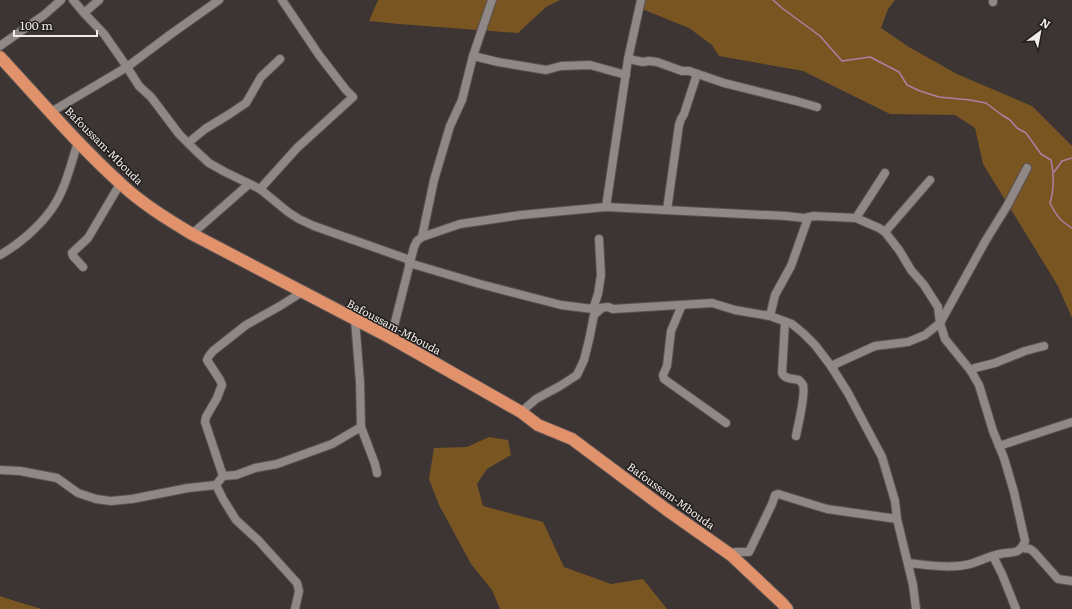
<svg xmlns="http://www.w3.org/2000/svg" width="1072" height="609" viewBox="0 0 1072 609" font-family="Literata,serif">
	<rect width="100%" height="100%" fill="#3c3534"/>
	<g fill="#795522">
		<path d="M 378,0 L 560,0 L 546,7 L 518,33 L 399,24 L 369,21 Z"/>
		<path d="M 637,0 L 895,0 L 888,9 L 881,28 L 909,47 L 957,74 L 1032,106 L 1072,146 L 1072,318 L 1058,286 L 983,164 L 975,128 L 955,115 L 890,114 L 803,71 L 719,56 L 712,45 L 689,28 L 637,7 Z"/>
		<path d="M 489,437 L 508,440 L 511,455 L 487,469 L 477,484 L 483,506 L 543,522 L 564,567 L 611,584 L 643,579 L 667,609 L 500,609 L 492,590 L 471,564 L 439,505 L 429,479 L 434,448 L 467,447 Z"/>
		<path d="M 0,596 L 18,602 L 42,609 L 0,609 Z"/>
	</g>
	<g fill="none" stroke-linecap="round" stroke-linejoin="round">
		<g stroke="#ac80a5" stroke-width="1.5">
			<path d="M 773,0 L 782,8 L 820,36 L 842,61 L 870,57 L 899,72 L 907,85 L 920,91 L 939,97 L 970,100 L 986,103 L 1002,115 L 1010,120 L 1017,128 L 1026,133 L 1041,154 L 1051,160 C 1054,174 1054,190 1050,203 C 1056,215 1060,221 1072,228"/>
			<path d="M 1054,172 L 1062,161 L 1072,158"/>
		</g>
		<defs>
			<g id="minor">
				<path d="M 73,0 L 84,13 L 104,34 L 127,67 L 139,86 L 151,97 L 179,134 L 195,150 L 209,163 L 225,172 L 260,189 L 288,212 L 299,219 L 314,226 L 410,260"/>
				<path d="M 993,0 L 993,2"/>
				<path d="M 84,13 L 99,0"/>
				<path d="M 0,46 L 44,15 L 61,0"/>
				<path d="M 473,56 L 498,62 L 546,70 L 561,66 L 590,65 L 626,75"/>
				<path d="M 628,59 L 643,62 L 649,61 L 657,62 L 682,71 L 689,71 L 724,83 L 796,101 L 817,107"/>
				<path d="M 51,112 L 127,67 L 171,34 L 219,0"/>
				<path d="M 188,143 L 205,129 L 228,115 L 246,103 L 261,77 L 280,59"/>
				<path d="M 260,189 L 297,148 L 353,97 L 346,90 L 319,55 L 282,0"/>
				<path d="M 606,207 L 628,59 L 641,0"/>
				<path d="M 667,210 L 679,125 L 681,119 L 684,114 L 697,74"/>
				<path d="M 856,218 L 885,173"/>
				<path d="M 885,232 L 930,180"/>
				<path d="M 192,234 L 249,184"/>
				<path d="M 422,237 L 434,180 L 450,126 L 462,100 L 473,56 L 492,0"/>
				<path d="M 0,255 C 18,245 39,227 51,210 C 65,191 71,164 78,142"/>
				<path d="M 409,263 L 480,284 L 561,305 L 593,309 L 608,307 L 613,309 L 712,303 L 735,310 L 770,316 L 792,324 L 803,333 L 815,345 L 831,366 L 848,393 L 882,457 L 895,501 L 897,519 L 913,585 L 916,609"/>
				<path d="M 83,267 L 73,256 L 72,253 L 88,238 L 120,184"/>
				<path d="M 682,305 L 671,331 L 667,366 L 663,375 L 664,379 L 726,423"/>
				<path d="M 593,309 L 598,294 L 601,275 L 599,239"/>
				<path d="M 770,316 L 775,295 L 791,266 L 808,218"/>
				<path d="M 355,320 L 360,382 L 361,427 L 375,464 L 377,473"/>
				<path d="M 785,322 L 782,373 C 785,380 793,378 799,380 C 800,381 802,383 803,385 C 806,394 798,425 796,436"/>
				<path d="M 391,338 L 414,247 L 417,241 L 422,237 L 460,224 L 521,215 L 606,207 L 786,216 L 804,218 L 814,216 L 856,218 L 879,228 L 885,232 L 899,250 L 911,270 L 924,285 L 938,307 L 940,323 L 945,339 L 971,371 L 979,385 L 993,431 L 1004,458 L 1014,492 L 1025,541 C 1019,556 1012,551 1000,554 C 989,556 980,561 970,564 C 950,569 928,565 908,563"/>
				<path d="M 831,366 L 875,346 L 908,342 L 925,335 L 940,323 L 986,240 L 1007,206 L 1027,168"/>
				<path d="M 971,371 L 975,368 L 995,363 L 1025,351 L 1044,346"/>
				<path d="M 521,412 L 536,399 L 560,386 L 577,375 L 584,360 L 589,340 L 594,315 L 602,308"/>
				<path d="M 999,446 L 1072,422"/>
				<path d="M 0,470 L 20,471 L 57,478 L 78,493 L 96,499 L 111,501 L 132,499 L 188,488 L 216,485 L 223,476 L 236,475 L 255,468 L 277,464 L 332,444 L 361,427"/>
				<path d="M 223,476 L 205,422 L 206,417 L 217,398 L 222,385 L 220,380 L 207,360 L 209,356 L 213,351 L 246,325 L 280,306 L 302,292"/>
				<path d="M 216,485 L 223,499 L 236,520 L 258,540 L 297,583 L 299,591 L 295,609"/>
				<path d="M 1022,548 L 1030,549 L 1034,552 L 1058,579 L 1072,581"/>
				<path d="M 731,555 L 735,552 L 749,552 L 772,504 L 775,495 L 778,494 L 827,509 L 897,519"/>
				<path d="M 993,556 L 1002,574 L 1016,609"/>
			</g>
			<path id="highway" d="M 0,57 C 39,99 77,144 120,183 C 141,203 167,219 192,234 L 391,338 L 521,412 L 538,425 L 572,439 L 667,510 L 731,555 L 782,603 L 787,609"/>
		</defs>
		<use href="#minor" stroke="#595252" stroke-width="10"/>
		<use href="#highway" stroke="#595252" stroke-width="14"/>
		<use href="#minor" stroke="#908787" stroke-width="8"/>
		<use href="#highway" stroke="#e2926a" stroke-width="12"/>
	</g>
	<g text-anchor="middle" stroke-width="3" stroke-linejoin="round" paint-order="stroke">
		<g font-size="11" fill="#f1ecec" stroke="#211d1d">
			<text transform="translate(104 146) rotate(45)" y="4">Bafoussam-Mbouda</text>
			<text transform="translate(394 327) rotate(28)" y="4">Bafoussam-Mbouda</text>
			<text transform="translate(671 496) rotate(36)" y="4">Bafoussam-Mbouda</text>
		</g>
	</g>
	<g transform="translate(1040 32) rotate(32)" stroke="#211d1d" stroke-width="3" paint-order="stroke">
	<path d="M0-3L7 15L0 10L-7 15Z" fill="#f1ecec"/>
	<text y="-6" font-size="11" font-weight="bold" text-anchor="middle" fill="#f1ecec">N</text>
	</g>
	<path d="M14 30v6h83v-6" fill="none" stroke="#f1ecec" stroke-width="2"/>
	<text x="20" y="30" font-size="12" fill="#f1ecec" stroke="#211d1d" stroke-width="3" paint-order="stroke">100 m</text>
</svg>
